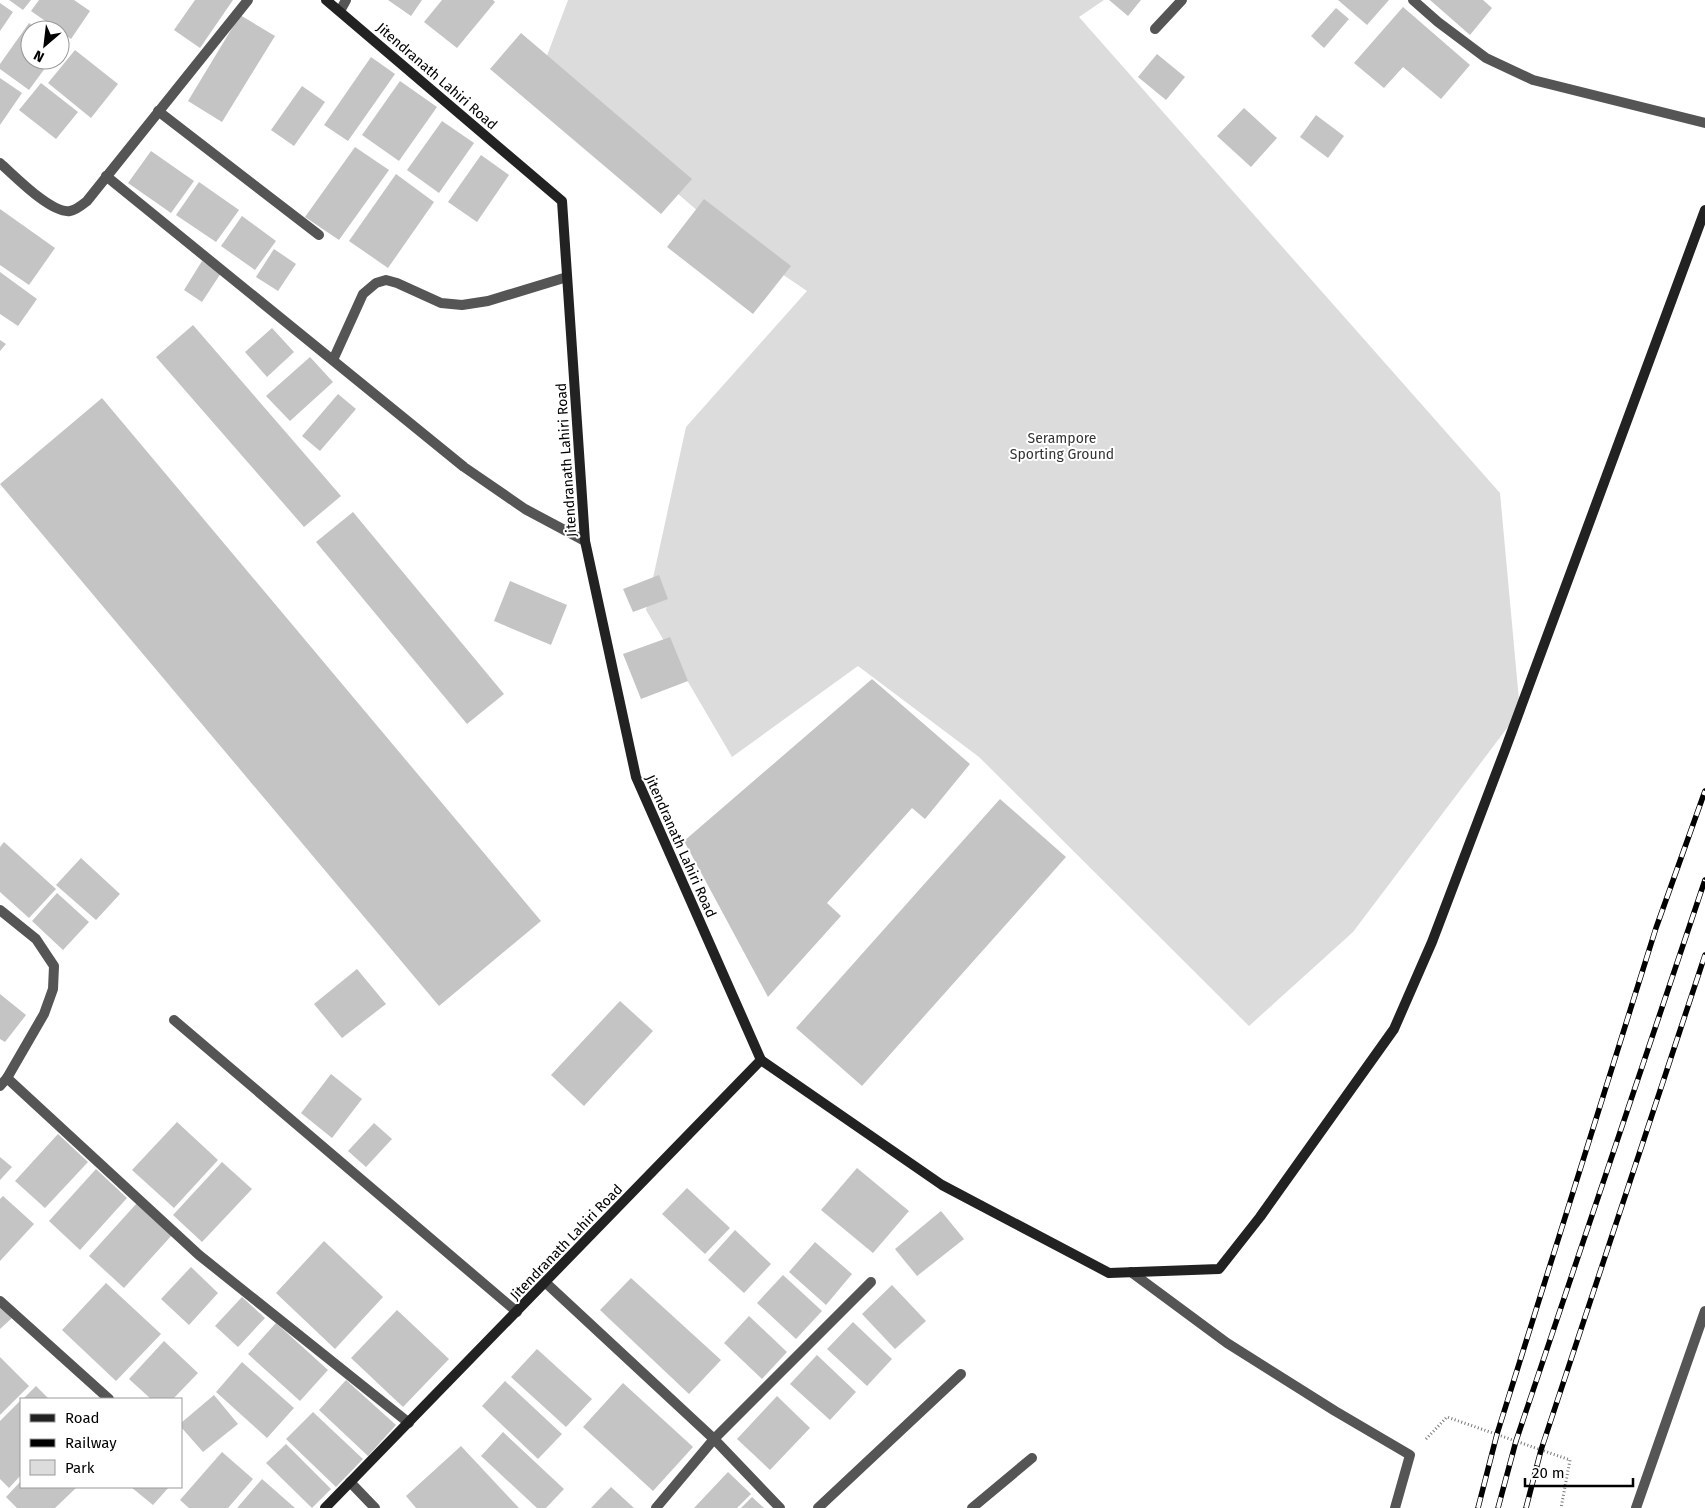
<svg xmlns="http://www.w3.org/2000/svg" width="1705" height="1508" viewBox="0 0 1705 1508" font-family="'Fira Sans',sans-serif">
	<rect width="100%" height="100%" fill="#fff"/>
	<path fill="#dcdcdc" d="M 568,0 L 1104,0 L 1079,17 L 1500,493 L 1520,711 L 1353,932 L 1249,1026 L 979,757 L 858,666 L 732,757 L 646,610 L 686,427 L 807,291 L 730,239 L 540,74 Z"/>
	<g fill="#c4c4c4">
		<path d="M 9,0 L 31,0 L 23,10 Z"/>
		<path d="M 39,0 L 74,0 L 90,11 L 71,39 L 31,11 Z"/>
		<path d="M 195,0 L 233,0 L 200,48 L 174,30 Z"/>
		<path d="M 388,0 L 422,0 L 411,16 Z"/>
		<path d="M 442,0 L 493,0 L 495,2 L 457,48 L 424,22 Z"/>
		<path d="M 1109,0 L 1141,0 L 1128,16 Z"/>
		<path d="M 1338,0 L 1389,0 L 1367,25 Z"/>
		<path d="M 1430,0 L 1483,0 L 1492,8 L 1470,35 Z"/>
		<path d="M 0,3 L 13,12 L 0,31 Z"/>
		<path d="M 1403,7 L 1470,65 L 1441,99 L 1403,67 L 1384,88 L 1354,63 Z"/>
		<path d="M 1336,8 L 1349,19 L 1324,48 L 1311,36 Z"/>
		<path d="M 240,15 L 275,36 L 222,122 L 188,101 Z"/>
		<path d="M 29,23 L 39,30 L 30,30 L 30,60 L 51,60 L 29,90 L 0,69 L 0,64 Z"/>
		<path d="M 521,33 L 692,179 L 661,214 L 490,69 Z"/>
		<path d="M 75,50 L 118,84 L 91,118 L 48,83 Z"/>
		<path d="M 1157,54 L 1185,77 L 1166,100 L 1138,77 Z"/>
		<path d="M 371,57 L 395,74 L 348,141 L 324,125 Z"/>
		<path d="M 0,78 L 22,93 L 0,125 Z"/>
		<path d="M 400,81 L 437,107 L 399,161 L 362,135 Z"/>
		<path d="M 41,83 L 78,112 L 56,139 L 19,110 Z"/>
		<path d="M 302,86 L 325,102 L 294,146 L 271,130 Z"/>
		<path d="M 1244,108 L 1277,138 L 1251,167 L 1217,136 Z"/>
		<path d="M 1316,115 L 1344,136 L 1328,158 L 1300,137 Z"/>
		<path d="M 442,121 L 474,143 L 439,193 L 407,170 Z"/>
		<path d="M 355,147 L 389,170 L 339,240 L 305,217 Z"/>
		<path d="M 151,151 L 194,181 L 171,213 L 128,183 Z"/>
		<path d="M 481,155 L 509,175 L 477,222 L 448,202 Z"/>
		<path d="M 396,174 L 434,202 L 388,268 L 349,241 Z"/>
		<path d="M 199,182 L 239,210 L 216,242 L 176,215 Z"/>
		<path d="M 704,199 L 791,266 L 753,314 L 667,247 Z"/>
		<path d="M 0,209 L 55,248 L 29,285 L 0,265 Z"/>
		<path d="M 242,216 L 276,241 L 255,270 L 221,246 Z"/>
		<path d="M 274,249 L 296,264 L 278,291 L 256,277 Z"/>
		<path d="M 202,261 L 221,273 L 202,302 L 184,290 Z"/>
		<path d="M 0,272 L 37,299 L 18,326 L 0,314 Z"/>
		<path d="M 193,325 L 341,496 L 304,527 L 156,357 Z"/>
		<path d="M 272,328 L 294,352 L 267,377 L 245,352 Z"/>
		<path d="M 0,340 L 6,344 L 0,351 Z"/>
		<path d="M 310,357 L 333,382 L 290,421 L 266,396 Z"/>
		<path d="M 338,394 L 356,409 L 320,451 L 302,436 Z"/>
		<path d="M 102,398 L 541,921 L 439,1006 L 0,484 Z"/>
		<path d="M 353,512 L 504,694 L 467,724 L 316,542 Z"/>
		<path d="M 659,575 L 668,599 L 633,612 L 623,589 Z"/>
		<path d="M 510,581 L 567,605 L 551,645 L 494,621 Z"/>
		<path d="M 670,637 L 688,681 L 641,699 L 623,654 Z"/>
		<path d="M 872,679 L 970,764 L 925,819 L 912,808 L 827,903 L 841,916 L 768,997 L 684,841 Z"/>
		<path d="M 1000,799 L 1066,857 L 862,1086 L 796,1028 Z"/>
		<path d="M 4,842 L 56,889 L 29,918 L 0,892 L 0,847 Z"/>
		<path d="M 81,858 L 120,894 L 96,920 L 56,885 Z"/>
		<path d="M 57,893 L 89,922 L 63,950 L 32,921 Z"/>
		<path d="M 357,969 L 386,1004 L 342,1038 L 314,1004 Z"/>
		<path d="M 0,994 L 26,1015 L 5,1042 L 0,1039 Z"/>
		<path d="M 620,1001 L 653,1031 L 584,1106 L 551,1075 Z"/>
		<path d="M 331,1074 L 362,1099 L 332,1138 L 301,1113 Z"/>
		<path d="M 177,1122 L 218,1160 L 174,1208 L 132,1170 Z"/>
		<path d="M 374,1123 L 392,1139 L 366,1167 L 348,1151 Z"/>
		<path d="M 58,1134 L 88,1162 L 45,1208 L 15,1181 Z"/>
		<path d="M 0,1157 L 12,1167 L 0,1180 Z"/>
		<path d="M 222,1162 L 252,1189 L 202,1242 L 173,1215 Z"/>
		<path d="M 857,1168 L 909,1211 L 873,1253 L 821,1210 Z"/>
		<path d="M 96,1169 L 127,1198 L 80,1250 L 49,1221 Z"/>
		<path d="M 687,1188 L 730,1228 L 705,1254 L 662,1214 Z"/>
		<path d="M 3,1196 L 34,1224 L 0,1261 L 0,1199 Z"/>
		<path d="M 137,1203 L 172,1235 L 124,1288 L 89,1256 Z"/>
		<path d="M 941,1211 L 964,1239 L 917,1276 L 895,1249 Z"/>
		<path d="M 735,1230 L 771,1264 L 744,1293 L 708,1260 Z"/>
		<path d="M 324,1241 L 383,1297 L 335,1349 L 276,1293 Z"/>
		<path d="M 815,1242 L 852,1274 L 826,1305 L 789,1272 Z"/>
		<path d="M 191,1267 L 218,1293 L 189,1325 L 161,1299 Z"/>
		<path d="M 783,1275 L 822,1311 L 796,1339 L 757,1303 Z"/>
		<path d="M 631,1278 L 721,1360 L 689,1394 L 600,1310 Z"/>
		<path d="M 106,1283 L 161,1334 L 116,1381 L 62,1330 Z"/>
		<path d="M 892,1285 L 926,1321 L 895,1349 L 862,1314 Z"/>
		<path d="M 242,1297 L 265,1318 L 238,1347 L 215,1326 Z"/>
		<path d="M 0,1306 L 12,1318 L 0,1329 Z"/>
		<path d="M 397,1310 L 449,1359 L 403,1407 L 351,1358 Z"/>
		<path d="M 749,1316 L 787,1352 L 762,1379 L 724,1343 Z"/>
		<path d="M 853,1322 L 892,1359 L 867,1386 L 827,1349 Z"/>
		<path d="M 276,1323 L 328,1370 L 300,1401 L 248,1354 Z"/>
		<path d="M 164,1341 L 198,1373 L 173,1399 L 151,1399 L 129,1379 Z"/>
		<path d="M 537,1349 L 592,1399 L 566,1427 L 511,1377 Z"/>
		<path d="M 817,1355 L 856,1392 L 830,1420 L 790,1384 Z"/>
		<path d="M 0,1357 L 29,1386 L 0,1415 Z"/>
		<path d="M 242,1362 L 294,1408 L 267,1438 L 216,1392 Z"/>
		<path d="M 346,1380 L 396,1425 L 368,1456 L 319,1410 Z"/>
		<path d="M 505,1381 L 562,1434 L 538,1459 L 482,1406 Z"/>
		<path d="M 623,1383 L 693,1447 L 653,1491 L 583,1427 Z"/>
		<path d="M 36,1386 L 49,1399 L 23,1399 Z"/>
		<path d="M 214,1395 L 238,1424 L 203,1452 L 181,1427 L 181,1423 Z"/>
		<path d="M 777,1396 L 810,1428 L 770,1470 L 737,1439 Z"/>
		<path d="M 21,1400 L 21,1475 L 9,1488 L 0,1479 L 0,1421 Z"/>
		<path d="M 313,1412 L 363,1459 L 336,1487 L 286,1439 Z"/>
		<path d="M 503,1432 L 564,1489 L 546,1508 L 537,1508 L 481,1456 Z"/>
		<path d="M 286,1444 L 331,1489 L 312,1508 L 266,1463 Z"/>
		<path d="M 461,1446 L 519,1508 L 416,1508 L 406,1496 Z"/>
		<path d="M 222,1452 L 253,1479 L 228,1508 L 189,1508 L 180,1500 Z"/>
		<path d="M 728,1472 L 751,1494 L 737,1508 L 694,1508 Z"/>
		<path d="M 262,1479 L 295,1508 L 237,1508 Z"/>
		<path d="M 21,1481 L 21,1487 L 77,1487 L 55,1508 L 17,1508 L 6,1497 Z"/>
		<path d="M 131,1487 L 169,1487 L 153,1505 Z"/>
		<path d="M 611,1487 L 634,1508 L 591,1508 Z"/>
		<path d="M 752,1497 L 764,1508 L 741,1508 Z"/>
	</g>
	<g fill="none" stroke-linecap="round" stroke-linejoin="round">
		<path stroke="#777" stroke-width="3" stroke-dasharray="1 2.5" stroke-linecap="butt" d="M 1426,1439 L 1447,1417 L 1570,1460 L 1561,1508"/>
		<g stroke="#555" stroke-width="10">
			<path d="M 1413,0 L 1438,22 L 1486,58 L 1533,80 L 1705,123"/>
			<path d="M 340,11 L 346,0"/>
			<path d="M 1155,29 L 1182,0"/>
			<path d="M 158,111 L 319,235"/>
			<path d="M 0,163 C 14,175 51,214 70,211 C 76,210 82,205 87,201 L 248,0"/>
			<path d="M 106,176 L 464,467 L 525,509 L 585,541"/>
			<path d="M 333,360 L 363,294 L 376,283 L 386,280 L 397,283 L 441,303 L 462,305 L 488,301 L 567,277"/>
			<path d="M 0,910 L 36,939 L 54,966 L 53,989 L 44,1014 L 7,1078"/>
			<path d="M 174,1020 L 517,1312"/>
			<path d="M 0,1086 L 7,1078 L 199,1255 L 409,1423"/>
			<path d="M 1131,1272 L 1227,1343 L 1335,1411 L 1410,1455 L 1395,1508"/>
			<path d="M 546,1283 L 714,1439 L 780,1508"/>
			<path d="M 0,1301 L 109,1399"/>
			<path d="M 350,1482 L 375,1508"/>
			<path d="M 656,1508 L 714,1439 L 871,1282"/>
			<path d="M 818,1508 L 961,1374"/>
			<path d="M 972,1508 L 1032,1458"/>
			<path d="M 1636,1508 L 1705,1311"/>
		</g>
		<g stroke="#222" stroke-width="10">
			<path d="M 761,1060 L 942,1185 L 1109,1273 L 1219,1269 L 1260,1217 L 1394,1029 L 1432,942 L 1505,750 L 1705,210"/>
			<path d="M 325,1508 L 761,1060 L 636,777 L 585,541 L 562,201 L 326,0"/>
		</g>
		<defs>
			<g id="rail">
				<path d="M 1478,1508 L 1497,1434 L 1656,928 L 1705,791"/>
				<path d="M 1498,1508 L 1516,1441 L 1705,880"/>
				<path d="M 1526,1508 L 1541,1450 L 1705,955"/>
			</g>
		</defs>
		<use href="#rail" stroke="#000" stroke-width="5.5"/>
		<use href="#rail" stroke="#fff" stroke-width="4" stroke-dasharray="11" stroke-linecap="butt"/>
	</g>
	<g text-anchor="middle" stroke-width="4" stroke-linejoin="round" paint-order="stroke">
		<g font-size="14" fill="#000" stroke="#fff">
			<text transform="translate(437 76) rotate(41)" y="5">Jitendranath Lahiri Road</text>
			<text transform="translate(566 460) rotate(-94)" y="5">Jitendranath Lahiri Road</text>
			<text transform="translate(681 846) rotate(66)" y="5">Jitendranath Lahiri Road</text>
			<text transform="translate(566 1242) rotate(-46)" y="5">Jitendranath Lahiri Road</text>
		</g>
		<g font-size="14" fill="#333" stroke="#fff">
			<text x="1062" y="443">Serampore<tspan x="1062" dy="16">Sporting Ground</tspan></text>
		</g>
	</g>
	<rect x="20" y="1398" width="162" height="90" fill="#ffffff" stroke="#999999"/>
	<rect x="30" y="1414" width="25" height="8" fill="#222222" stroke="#999999"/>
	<text x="65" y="1423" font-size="15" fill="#000000">Road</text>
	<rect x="30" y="1439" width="25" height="8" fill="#000000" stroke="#999999"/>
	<text x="65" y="1448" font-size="15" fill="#000000">Railway</text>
	<rect x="30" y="1460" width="25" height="15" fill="#dcdcdc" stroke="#999999"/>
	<text x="65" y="1473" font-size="15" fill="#000000">Park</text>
	<g transform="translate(45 45) rotate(208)"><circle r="24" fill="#ffffff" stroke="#999999"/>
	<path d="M0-4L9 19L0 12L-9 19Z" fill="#000000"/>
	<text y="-8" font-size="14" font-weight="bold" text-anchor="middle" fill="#000000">N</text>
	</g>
	<path d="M1525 1478v8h108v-8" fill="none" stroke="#000000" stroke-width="2.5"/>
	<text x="1532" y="1478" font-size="15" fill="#000000" stroke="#ffffff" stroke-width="4" paint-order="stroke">20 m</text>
</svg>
